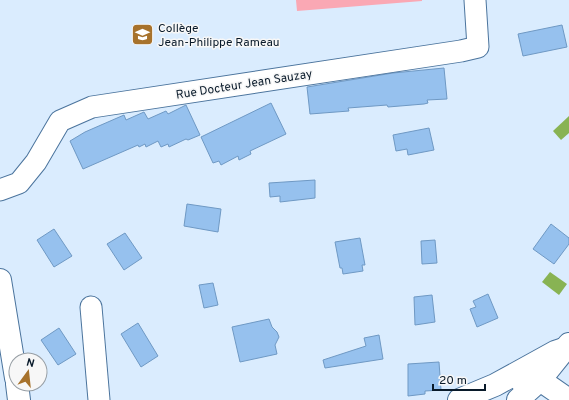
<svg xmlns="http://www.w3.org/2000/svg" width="569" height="400" viewBox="0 0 569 400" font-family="Overpass,sans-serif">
	<rect width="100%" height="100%" fill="#daecfe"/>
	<path fill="#faa8b4" d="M 296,0 L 422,0 L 422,1 L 297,11 Z"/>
	<g fill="#88b353">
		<path d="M 569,116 L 569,133 L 561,140 L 553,131 Z"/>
		<path d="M 550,272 L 567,284 L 559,295 L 542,282 Z"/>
	</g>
	<g fill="#96c1ee" stroke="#6f99c4">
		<path d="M 562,25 L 567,47 L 523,56 L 518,34 Z"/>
		<path d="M 444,68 L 447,99 L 427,100 L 428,103 L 424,104 L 388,107 L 387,105 L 348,108 L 349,111 L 310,114 L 307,87 L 393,73 Z"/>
		<path d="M 271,103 L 286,134 L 250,151 L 251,154 L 239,160 L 238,156 L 221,165 L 219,161 L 213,163 L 201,137 Z"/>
		<path d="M 186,105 L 200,135 L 188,140 L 186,139 L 169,147 L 168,144 L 161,147 L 158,141 L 146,147 L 145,144 L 139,147 L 138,145 L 83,169 L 70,141 L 85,132 L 124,115 L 126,120 L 144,112 L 148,119 L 166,111 L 168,114 Z"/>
		<path d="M 429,128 L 434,150 L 408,155 L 407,149 L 396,151 L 393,135 Z"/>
		<path d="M 315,180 L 315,198 L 280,202 L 280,196 L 270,197 L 269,183 Z"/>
		<path d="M 187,204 L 221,209 L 218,232 L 184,226 Z"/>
		<path d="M 551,224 L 569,238 L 569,244 L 554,264 L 533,249 Z"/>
		<path d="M 54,229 L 72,256 L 54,267 L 37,240 Z"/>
		<path d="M 125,233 L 142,258 L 124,270 L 107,244 Z"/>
		<path d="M 360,238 L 365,265 L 362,265 L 363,271 L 343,274 L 342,268 L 340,268 L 335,242 Z"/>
		<path d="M 435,240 L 437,263 L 422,264 L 421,241 Z"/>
		<path d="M 213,283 L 218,305 L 204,308 L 199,285 Z"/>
		<path d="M 488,294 L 498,318 L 477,327 L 470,309 L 476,307 L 473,301 Z"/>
		<path d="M 432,295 L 435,322 L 415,325 L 414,297 Z"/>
		<path d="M 269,319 L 272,327 L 277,332 L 279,337 L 275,345 L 277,354 L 240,362 L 232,327 Z"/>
		<path d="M 138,323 L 158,356 L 141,367 L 121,334 Z"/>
		<path d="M 59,328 L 76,354 L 58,365 L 41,340 Z"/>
		<path d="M 379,335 L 383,359 L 325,368 L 323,360 L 366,346 L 364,338 Z"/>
		<path d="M 439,362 L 441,390 L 425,391 L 425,394 L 408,396 L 408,364 Z"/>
	</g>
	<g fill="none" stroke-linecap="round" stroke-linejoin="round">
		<defs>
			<g id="street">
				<path d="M 0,190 L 19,183 L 36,162 L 60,121 L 92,107 L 461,51 L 478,47 L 475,0"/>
				<path d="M 91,307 L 99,400"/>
			</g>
			<g id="secondary">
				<path d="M 0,280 L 16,378"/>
				<path d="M 522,382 L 540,380 L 569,400"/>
				<path d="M 17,384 L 19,400"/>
				<path d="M 459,400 L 495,385 L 555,352 L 567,348 L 569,350"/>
			</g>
			<path id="primary" d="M 518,400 L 540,380 L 569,344"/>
		</defs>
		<use href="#street" stroke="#4b749d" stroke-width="23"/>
		<use href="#secondary" stroke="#4b749d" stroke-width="24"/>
		<use href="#primary" stroke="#4b749d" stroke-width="24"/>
		<use href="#street" stroke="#fff" stroke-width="21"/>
		<use href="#secondary" stroke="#fff" stroke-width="22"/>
		<use href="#primary" stroke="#fff" stroke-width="22"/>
	</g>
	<defs>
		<symbol id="school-square" viewBox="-11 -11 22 22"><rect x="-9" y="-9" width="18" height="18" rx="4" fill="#a7722c" stroke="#f7f7f7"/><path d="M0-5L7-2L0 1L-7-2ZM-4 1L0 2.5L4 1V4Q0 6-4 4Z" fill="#fff"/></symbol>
	</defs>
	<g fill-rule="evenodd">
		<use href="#school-square" x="130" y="22" width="25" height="25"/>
	</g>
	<g text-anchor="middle" stroke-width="3" stroke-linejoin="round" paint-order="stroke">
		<g font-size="12" fill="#091a2a" stroke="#f7f7f7" text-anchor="start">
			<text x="158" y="32">Collège<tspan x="158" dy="14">Jean-Philippe Rameau</tspan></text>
		</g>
		<g font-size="12" fill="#091a2a" stroke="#f7f7f7">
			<text transform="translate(244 84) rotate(-9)" y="4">Rue Docteur Jean Sauzay</text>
		</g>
	</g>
	<g transform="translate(28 372) rotate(15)"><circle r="19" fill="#f7f7f7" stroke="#989fa5"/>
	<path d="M0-3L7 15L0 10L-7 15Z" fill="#a7722c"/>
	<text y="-6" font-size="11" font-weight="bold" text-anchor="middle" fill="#091a2a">N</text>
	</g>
	<path d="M433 384v6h52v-6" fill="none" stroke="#091a2a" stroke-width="2"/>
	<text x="439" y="384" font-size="12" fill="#091a2a" stroke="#f7f7f7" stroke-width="3" paint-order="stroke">20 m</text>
</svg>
